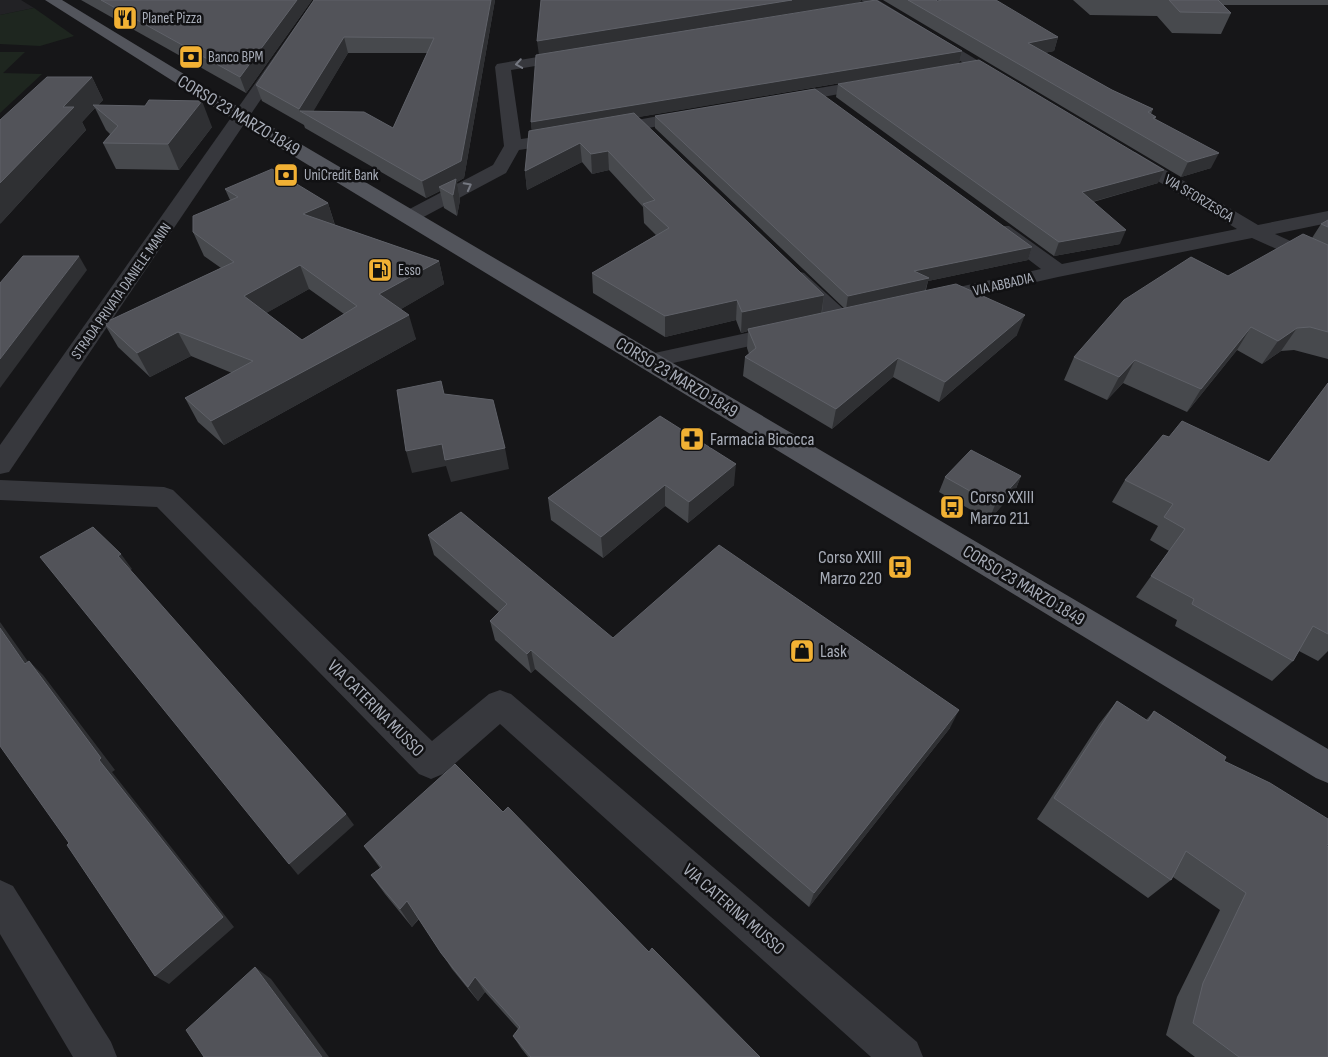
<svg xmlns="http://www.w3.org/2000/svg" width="1328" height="1057" viewBox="0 0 1328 1057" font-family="'Sofia Sans Condensed',sans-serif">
	<rect width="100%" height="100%" fill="#161618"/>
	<path fill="#222225" d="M 0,0 L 21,0 L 34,8 L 0,15 Z"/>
	<g fill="#1e261f">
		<path d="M 34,8 L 74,36 L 40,46 L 0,44 L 0,15 Z"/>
		<path d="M 0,52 L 25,52 L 3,73 L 42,74 L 0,113 Z"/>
	</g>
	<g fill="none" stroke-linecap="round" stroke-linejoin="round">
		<g fill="#37383d" fill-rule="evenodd">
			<path d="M 314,0 L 328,0 L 9,472 L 0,474 L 0,445 Z"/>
			<path d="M 861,0 L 878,0 L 1010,80 L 1002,85 L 996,83 Z"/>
			<path d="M 573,51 L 578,53 L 581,56 L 578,59 L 511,70 L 521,139 L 564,133 L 570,134 L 573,138 L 570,142 L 519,150 L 506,173 L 416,221 L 402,221 L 399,217 L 402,213 L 493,165 L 504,146 L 495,67 L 497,64 Z"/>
			<path d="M 872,79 L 880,84 L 878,87 L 784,104 L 776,99 L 784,94 Z"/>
			<path d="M 692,110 L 698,111 L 700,115 L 698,119 L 609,135 L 603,134 L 600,130 L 603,126 L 609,125 Z"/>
			<path d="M 1129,151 L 1135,152 L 1258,225 L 1328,211 L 1328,223 L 1275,234 L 1328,258 L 1328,272 L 1252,238 L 1058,277 L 935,305 L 927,304 L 924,299 L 927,294 L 1041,269 L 995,234 L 992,230 L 995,226 L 1009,226 L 1062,264 L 1237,229 L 1123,160 L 1120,156 L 1123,152 Z"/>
			<path d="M 797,271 L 804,273 L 850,315 L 853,320 L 850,325 L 842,327 L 834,325 L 786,277 L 790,273 Z"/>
			<path d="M 784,325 L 792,327 L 795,332 L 792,337 L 650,368 L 642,366 L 638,361 L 642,356 L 650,354 Z"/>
			<path d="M 0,480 L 164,487 L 173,490 L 432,741 L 489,694 L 500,690 L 511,694 L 917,1042 L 923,1057 L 871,1057 L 500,724 L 443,774 L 431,779 L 419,774 L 157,507 L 0,500 Z"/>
			<path d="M 0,880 L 13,886 L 111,1042 L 117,1057 L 73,1057 L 0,934 Z"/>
		</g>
		<path fill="#53555c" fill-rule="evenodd" d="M 45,0 L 62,0 L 248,113 L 1328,749 L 1328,783 L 1316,778 L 236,121 Z"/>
	</g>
	<g fill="#47494d" fill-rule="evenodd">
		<path d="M 81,0 L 312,0 L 246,93 Z"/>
		<path d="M 314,0 L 495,0 L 464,178 L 457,182 L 460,200 L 457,216 L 444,208 L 440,191 L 426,198 L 305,128 L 304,125 L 262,101 L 256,85 ZM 348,53 L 427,53 L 393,128 L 313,111 Z"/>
		<path d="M 541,0 L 861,0 L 860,2 L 655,36 L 962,51 L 959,63 L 638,117 L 824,295 L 822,313 L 844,308 L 655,128 L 655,116 L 1032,247 L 1028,260 L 928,281 L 926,290 L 1017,335 L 939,402 L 893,377 L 832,429 L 743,376 L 745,357 L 749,354 L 747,348 L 748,331 L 741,333 L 736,320 L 665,337 L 593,293 L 592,273 L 656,235 L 644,223 L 643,207 L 609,170 L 592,174 L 582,162 L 527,190 L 525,171 L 532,131 L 531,122 L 539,55 Z"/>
		<path d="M 882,0 L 936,0 L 937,1 L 1058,37 L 1054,51 L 1044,53 L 1112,90 L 1153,109 L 1151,114 L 1156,117 L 1155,119 L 1211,168 L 1181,177 L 883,0 Z"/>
		<path d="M 1073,0 L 1328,0 L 1328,5 L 1223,5 L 1231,13 L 1221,34 L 1172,33 L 1157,16 L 1090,15 Z"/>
		<path d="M 92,77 L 103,100 L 98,105 L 212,127 L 179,170 L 116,169 L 103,143 L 110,134 L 106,130 L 95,108 L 82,122 L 86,130 L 0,224 Z"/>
		<path d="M 838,84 L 1158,183 L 1093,202 L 1120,244 L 1054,256 L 836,97 Z"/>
		<path d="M 225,189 L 328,203 L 335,225 L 439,261 L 444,284 L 401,309 L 416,339 L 224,445 L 198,422 L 185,398 L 232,373 L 191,356 L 150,377 L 118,347 L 104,323 L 221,268 L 204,256 L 193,232 L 230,200 ZM 309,289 L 344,314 L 302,340 L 266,313 Z"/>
		<path d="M 1328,220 L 1328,359 L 1294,350 L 1281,351 L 1262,364 L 1237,350 L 1187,412 L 1123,383 L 1107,400 L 1064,380 L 1074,357 L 1228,276 L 1312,238 L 1321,224 Z"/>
		<path d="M 1328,383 L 1328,651 L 1318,661 L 1299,651 L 1293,661 L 1272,681 L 1175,626 L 1177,620 L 1136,597 L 1169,551 L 1150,540 L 1158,526 L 1112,502 L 1125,480 L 1169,437 L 1269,462 Z"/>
		<path d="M 660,416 L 734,485 L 688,523 L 665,506 L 603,558 L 551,520 L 548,498 Z"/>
		<path d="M 1021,476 L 1015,491 L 989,520 L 939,492 L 945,477 Z"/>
		<path d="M 428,535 L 613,638 L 950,728 L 809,907 L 535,669 L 531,673 L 495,640 L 490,621 L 499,612 L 434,555 Z"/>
		<path d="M 1117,701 L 1146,720 L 1154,711 L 1224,761 L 1327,846 L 1328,1057 L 1195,1057 L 1166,1035 L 1177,997 L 1220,910 L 1173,877 L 1171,880 L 1148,898 L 1037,819 L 1099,724 Z"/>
		<path d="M 503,812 L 649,952 L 760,1057 L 528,1057 L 521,1048 L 513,1036 L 518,1029 L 485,992 L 478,1001 L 452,969 L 419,919 L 412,927 L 385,894 L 371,875 L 380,868 L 364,846 Z"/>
	</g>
	<g fill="#2f3033">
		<path d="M 297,0 L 312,0 L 246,93 L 240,77 Z"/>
		<path d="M 491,0 L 495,0 L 464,178 L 457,182 L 460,200 L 457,216 L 453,195 L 439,187 L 440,191 L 426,198 L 422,181 Z"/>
		<path d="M 792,0 L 861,0 L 860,2 L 539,55 L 537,41 Z"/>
		<path d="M 344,37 L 348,53 L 310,117 L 300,111 L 299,109 Z"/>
		<path d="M 1058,37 L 1054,51 L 1024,57 L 1028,43 Z"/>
		<path d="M 962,51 L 959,63 L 532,135 L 531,122 Z"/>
		<path d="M 92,77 L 103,100 L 96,107 L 93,105 L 95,108 L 82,122 L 86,130 L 0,224 L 0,183 L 63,107 Z"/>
		<path d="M 202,101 L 212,127 L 179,170 L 168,144 Z"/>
		<path d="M 580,143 L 582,162 L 527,190 L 525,171 Z"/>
		<path d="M 608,151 L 609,170 L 592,174 L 591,154 Z"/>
		<path d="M 1219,153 L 1211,168 L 1181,177 L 1188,162 Z"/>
		<path d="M 1164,170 L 1158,183 L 1077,206 L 1082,192 Z"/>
		<path d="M 328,203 L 335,226 L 303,214 Z"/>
		<path d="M 1126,230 L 1120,244 L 1054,256 L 1059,242 Z"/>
		<path d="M 1032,247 L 1028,260 L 928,281 L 925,291 L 846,309 L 848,296 L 914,271 Z"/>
		<path d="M 79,256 L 87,270 L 0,388 L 0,359 Z"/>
		<path d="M 439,261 L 444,284 L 386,318 L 379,294 Z"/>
		<path d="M 300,265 L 309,289 L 254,320 L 244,296 Z"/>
		<path d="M 824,295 L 821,315 L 748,329 L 748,331 L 741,333 L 742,312 Z"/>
		<path d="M 737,300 L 736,320 L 665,337 L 665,316 Z"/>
		<path d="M 409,315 L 416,339 L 224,445 L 211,421 Z"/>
		<path d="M 1025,315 L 1017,335 L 939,402 L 945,382 Z"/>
		<path d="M 1251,327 L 1237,350 L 1187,412 L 1201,389 Z"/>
		<path d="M 1297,328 L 1281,351 L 1262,364 L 1278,341 Z"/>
		<path d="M 178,332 L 191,356 L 150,377 L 137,353 Z"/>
		<path d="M 898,358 L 893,377 L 832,429 L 836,409 Z"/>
		<path d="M 1135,360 L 1123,383 L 1107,400 L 1119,377 Z"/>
		<path d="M 442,444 L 505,448 L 509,469 L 451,482 L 446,466 L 412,473 L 406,451 Z"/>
		<path d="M 736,464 L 734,485 L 688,523 L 689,502 Z"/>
		<path d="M 1021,476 L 1015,491 L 989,520 L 995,505 Z"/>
		<path d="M 665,485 L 665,506 L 603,558 L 601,537 Z"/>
		<path d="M 121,554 L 132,569 L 129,571 L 118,556 Z"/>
		<path d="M 0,622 L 39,677 L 25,664 L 0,628 Z"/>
		<path d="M 531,650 L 535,669 L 531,673 L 527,654 Z"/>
		<path d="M 29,661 L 43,675 L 115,770 L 112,772 L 234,927 L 169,984 L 155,976 L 99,760 Z"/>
		<path d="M 959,710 L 950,728 L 809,907 L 814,893 Z"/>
		<path d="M 346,814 L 354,825 L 298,875 L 289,864 Z"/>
		<path d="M 407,901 L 419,918 L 412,927 L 400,909 Z"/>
		<path d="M 255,967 L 271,979 L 329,1057 L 322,1057 Z"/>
		<path d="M 475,977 L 485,992 L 478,1001 L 468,987 Z"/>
	</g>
	<g fill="#525359" stroke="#5f6168" fill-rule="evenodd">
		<path d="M 101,0 L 297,0 L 240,77 Z"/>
		<path d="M 314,0 L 491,0 L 461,161 L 422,181 L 300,111 L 364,112 L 393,128 L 434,38 L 344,37 L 299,109 L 256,85 Z"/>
		<path d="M 541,0 L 792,0 L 537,41 Z"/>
		<path d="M 876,0 L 962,51 L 531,122 L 536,55 Z"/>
		<path d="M 908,0 L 936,0 L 937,1 L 943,0 L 996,0 L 1058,37 L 1028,43 L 1112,90 L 1153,109 L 1148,112 L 1156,117 L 1153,118 L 1219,153 L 1188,162 Z"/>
		<path d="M 1169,0 L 1218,0 L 1231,13 L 1180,12 Z"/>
		<path d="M 979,60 L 1164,170 L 1082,192 L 1126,230 L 1059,242 L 838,84 Z"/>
		<path d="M 47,77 L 92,77 L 63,107 L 74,107 L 0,183 L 0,120 Z"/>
		<path d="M 815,89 L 1032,247 L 914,271 L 929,278 L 848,296 L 655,116 Z"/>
		<path d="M 149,100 L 202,101 L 168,144 L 103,143 L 118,126 L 93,105 L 145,106 Z"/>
		<path d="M 634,113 L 824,295 L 742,312 L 737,300 L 665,316 L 592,273 L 669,228 L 643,204 L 655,200 L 608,151 L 591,154 L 580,143 L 525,171 L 529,131 Z"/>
		<path d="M 272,169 L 328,203 L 303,214 L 439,261 L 379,294 L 409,315 L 211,421 L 185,398 L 253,361 L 178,332 L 137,353 L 104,323 L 234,262 L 193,232 L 193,216 L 238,197 L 225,189 ZM 300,265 L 357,306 L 302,340 L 244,296 Z"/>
		<path d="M 456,179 L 453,195 L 439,187 Z"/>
		<path d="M 1328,220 L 1328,227 L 1321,224 Z"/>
		<path d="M 1303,234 L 1328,245 L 1328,332 L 1310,327 L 1297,328 L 1278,341 L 1251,327 L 1201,389 L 1135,360 L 1119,377 L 1074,357 L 1124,300 L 1191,257 L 1228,276 Z"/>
		<path d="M 23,256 L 79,256 L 0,359 L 0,283 Z"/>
		<path d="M 956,284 L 1025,315 L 945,382 L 898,358 L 836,409 L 745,357 L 756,348 L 748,329 Z"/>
		<path d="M 441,381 L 444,394 L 493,400 L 505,448 L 445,460 L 442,444 L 406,451 L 397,390 Z"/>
		<path d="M 1328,383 L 1328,634 L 1313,626 L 1293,661 L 1192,604 L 1194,599 L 1151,576 L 1185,529 L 1164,517 L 1173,504 L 1125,480 L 1163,435 L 1169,437 L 1182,421 L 1269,462 Z"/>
		<path d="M 660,416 L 736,464 L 689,502 L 665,485 L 601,537 L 548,498 Z"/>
		<path d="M 971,450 L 1021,476 L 995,505 L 945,477 Z"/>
		<path d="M 461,512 L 613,638 L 719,545 L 959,710 L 814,893 L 531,650 L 527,654 L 490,621 L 507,604 L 428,535 Z"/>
		<path d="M 93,527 L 121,554 L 118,556 L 346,814 L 289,864 L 40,557 Z"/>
		<path d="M 0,628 L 25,664 L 29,661 L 101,758 L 99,760 L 223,917 L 155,976 L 67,845 L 69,843 L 0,746 Z"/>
		<path d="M 1117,701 L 1148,721 L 1154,711 L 1226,757 L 1224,761 L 1270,783 L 1328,819 L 1328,843 L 1327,846 L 1328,847 L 1328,1057 L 1239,1057 L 1193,1023 L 1203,983 L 1246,893 L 1186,851 L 1171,880 L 1054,798 Z"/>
		<path d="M 455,764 L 503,812 L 508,807 L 649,952 L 652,948 L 760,1057 L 531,1057 L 513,1036 L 520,1027 L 475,977 L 468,987 L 441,953 L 407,901 L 400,909 L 371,875 L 382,867 L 364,846 Z"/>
		<path d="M 255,967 L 322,1057 L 204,1057 L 186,1030 Z"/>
	</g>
	<defs><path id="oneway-chevron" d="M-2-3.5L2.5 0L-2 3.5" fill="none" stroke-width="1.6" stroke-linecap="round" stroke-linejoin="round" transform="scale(1.25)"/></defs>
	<g stroke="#757881">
		<use href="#oneway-chevron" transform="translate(519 64) rotate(171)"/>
		<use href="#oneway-chevron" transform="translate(468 186) rotate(-28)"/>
	</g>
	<defs>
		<symbol id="restaurant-square" viewBox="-11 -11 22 22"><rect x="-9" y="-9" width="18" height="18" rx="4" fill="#f2b134" stroke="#111113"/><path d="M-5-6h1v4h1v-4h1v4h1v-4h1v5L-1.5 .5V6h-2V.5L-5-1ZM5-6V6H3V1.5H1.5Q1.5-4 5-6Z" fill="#111"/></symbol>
		<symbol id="bank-square" viewBox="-11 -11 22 22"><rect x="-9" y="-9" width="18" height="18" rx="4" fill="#f2b134" stroke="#111113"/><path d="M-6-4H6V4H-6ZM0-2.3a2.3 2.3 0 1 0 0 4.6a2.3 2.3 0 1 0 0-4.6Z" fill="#111"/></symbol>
		<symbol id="fuel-square" viewBox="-11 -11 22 22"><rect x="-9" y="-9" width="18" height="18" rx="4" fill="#f2b134" stroke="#111113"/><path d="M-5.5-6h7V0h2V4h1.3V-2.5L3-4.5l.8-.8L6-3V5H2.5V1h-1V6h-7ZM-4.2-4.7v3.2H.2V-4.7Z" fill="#111"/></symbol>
		<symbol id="pharmacy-square" viewBox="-11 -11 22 22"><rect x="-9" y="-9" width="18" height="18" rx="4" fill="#f2b134" stroke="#111113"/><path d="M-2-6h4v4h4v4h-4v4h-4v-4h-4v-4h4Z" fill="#111"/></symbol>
		<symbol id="bus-square" viewBox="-11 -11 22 22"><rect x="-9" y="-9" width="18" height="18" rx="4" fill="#f2b134" stroke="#111113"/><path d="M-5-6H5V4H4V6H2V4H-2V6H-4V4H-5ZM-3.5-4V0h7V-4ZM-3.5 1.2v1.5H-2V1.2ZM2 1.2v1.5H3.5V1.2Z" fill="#111"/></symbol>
		<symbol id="shop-square" viewBox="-11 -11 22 22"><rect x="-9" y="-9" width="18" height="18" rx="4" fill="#f2b134" stroke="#111113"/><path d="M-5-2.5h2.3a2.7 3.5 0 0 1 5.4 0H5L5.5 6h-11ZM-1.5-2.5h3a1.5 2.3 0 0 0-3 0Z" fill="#111"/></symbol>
	</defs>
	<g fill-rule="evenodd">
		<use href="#restaurant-square" x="111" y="4" width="28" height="28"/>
		<use href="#bank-square" x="177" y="43" width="28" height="28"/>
		<use href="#bank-square" x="272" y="161" width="28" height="28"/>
		<use href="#fuel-square" x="366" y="256" width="28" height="28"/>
		<use href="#pharmacy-square" x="678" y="425" width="28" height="28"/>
		<use href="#bus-square" x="938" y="493" width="28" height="28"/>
		<use href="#bus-square" x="886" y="553" width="28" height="28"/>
		<use href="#shop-square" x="788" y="637" width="28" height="28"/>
	</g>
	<g text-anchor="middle" stroke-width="5" stroke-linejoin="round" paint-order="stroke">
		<g font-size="15" fill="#a8adb8" stroke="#111113" text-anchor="start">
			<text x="142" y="23">Planet Pizza</text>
			<text x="208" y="62">Banco BPM</text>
			<text x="304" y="180">UniCredit Bank</text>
			<text x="398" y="275">Esso</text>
		</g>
		<g font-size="15" fill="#a8adb8" stroke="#111113">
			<text transform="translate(1199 198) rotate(31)" y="5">VIA SFORZESCA</text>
			<text transform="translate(1003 284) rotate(-13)" y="5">VIA ABBADIA</text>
			<text transform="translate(121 291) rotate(-55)" y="5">STRADA PRIVATA DANIELE MANIN</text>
		</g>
		<g font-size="18" fill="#a8adb8" stroke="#111113">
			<text transform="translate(239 115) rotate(31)" y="6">CORSO 23 MARZO 1849</text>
			<text transform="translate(677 377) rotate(31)" y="6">CORSO 23 MARZO 1849</text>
			<text transform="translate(1024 585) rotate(31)" y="6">CORSO 23 MARZO 1849</text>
			<text transform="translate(376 708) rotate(45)" y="6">VIA CATERINA MUSSO</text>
			<text transform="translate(734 909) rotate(41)" y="6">VIA CATERINA MUSSO</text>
		</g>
		<g font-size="18" fill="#a8adb8" stroke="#111113" text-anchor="start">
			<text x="710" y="445">Farmacia Bicocca</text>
			<text x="970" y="503">Corso XXIII<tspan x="970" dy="21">Marzo 211</tspan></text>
			<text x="882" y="563" text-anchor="end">Corso XXIII<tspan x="882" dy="21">Marzo 220</tspan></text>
			<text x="820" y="657">Lask</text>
		</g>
	</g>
</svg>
